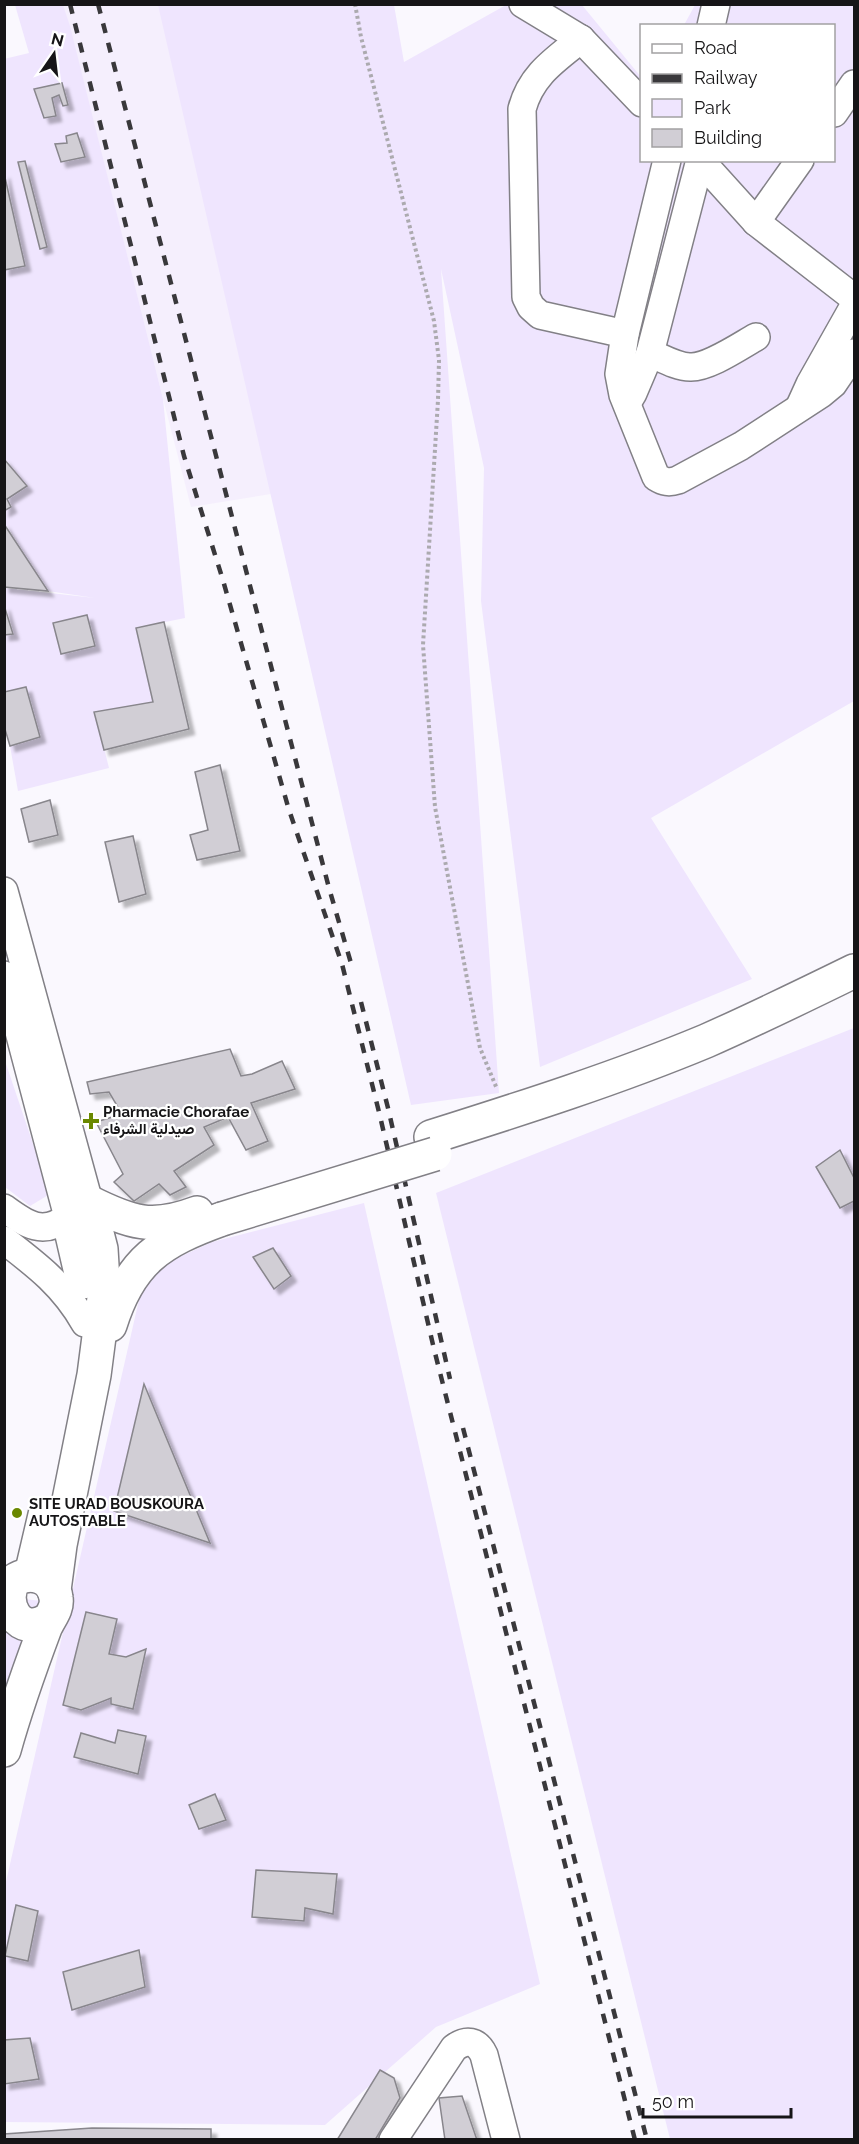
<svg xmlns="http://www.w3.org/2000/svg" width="859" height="2144" viewBox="0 0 859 2144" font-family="Raleway,Vazirmatn,sans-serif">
	<defs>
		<filter id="shadow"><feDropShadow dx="5.5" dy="5.5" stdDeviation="1.5" flood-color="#0004"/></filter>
	</defs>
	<rect width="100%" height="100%" fill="#faf8fe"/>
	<path fill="#f5effd" d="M 61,5 L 160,5 L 277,493 L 191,507 Z"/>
	<g fill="#efe5fe">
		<path d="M 15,5 L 63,5 L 70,26 L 163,399 L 185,618 L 136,628 L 153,702 L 95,712 L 109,768 L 18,791 L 10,746 L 40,737 L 26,688 L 5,692 L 5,635 L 13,633 L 5,605 L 5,588 L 95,598 L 48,591 L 5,524 L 5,511 L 11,507 L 7,499 L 27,486 L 5,459 L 4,59 L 29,53 Z"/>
		<path d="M 158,5 L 394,5 L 404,62 L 506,5 L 582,5 L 641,77 L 642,160 L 834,160 L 834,26 L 684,25 L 695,5 L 854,5 L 854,701 L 651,818 L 752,979 L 540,1067 L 481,601 L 484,468 L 441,269 L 499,1093 L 411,1105 Z"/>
		<path d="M 854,1028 L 854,2139 L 670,2139 L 436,1193 Z"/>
		<path d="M 4,1058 L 50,1194 L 30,1206 L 5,1187 Z"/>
		<path d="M 364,1203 L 540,1984 L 436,2027 L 325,2125 L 5,2122 L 5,1886 L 141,1291 L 162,1265 L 212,1242 Z"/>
		<path d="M 5,1597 L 42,1601 L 5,1770 Z"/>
	</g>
	<g fill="#d1ced5" stroke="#88868c" stroke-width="1.5" filter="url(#shadow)">
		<path d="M 62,83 L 68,105 L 63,106 L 59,95 L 52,98 L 56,116 L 44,118 L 34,89 Z"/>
		<path d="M 77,133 L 85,157 L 61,162 L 55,144 L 67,143 L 66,136 Z"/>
		<path d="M 25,161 L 47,247 L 40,249 L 18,162 Z"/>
		<path d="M 4,173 L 25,266 L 4,270 Z"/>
		<path d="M 4,459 L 27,486 L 7,499 L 11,507 L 4,511 Z"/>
		<path d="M 4,524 L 48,591 L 4,587 Z"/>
		<path d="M 4,605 L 13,634 L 4,635 Z"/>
		<path d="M 87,615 L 95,646 L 61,654 L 53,623 Z"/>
		<path d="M 164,622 L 189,729 L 104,750 L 94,712 L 153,702 L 136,628 Z"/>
		<path d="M 26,687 L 40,737 L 10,746 L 4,726 L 4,692 Z"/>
		<path d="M 220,765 L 240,851 L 197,860 L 190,835 L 208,830 L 195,772 Z"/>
		<path d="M 50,800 L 58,835 L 29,842 L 21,809 Z"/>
		<path d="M 133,836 L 146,894 L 119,902 L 105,842 Z"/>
		<path d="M 230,1049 L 241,1076 L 252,1074 L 282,1061 L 295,1089 L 251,1103 L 268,1141 L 246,1150 L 228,1117 L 204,1127 L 214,1145 L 174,1171 L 186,1187 L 170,1195 L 159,1184 L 134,1201 L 114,1182 L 123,1174 L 96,1122 L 122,1114 L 109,1092 L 90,1094 L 87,1082 Z"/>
		<path d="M 840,1150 L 854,1178 L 854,1201 L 840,1208 L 816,1167 Z"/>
		<path d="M 273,1248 L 291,1276 L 274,1289 L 253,1257 Z"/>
		<path d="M 144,1384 L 210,1543 L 114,1511 Z"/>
		<path d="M 86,1612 L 117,1619 L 109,1654 L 126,1657 L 146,1649 L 133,1709 L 111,1704 L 111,1698 L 81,1710 L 63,1705 Z"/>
		<path d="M 118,1730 L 146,1736 L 138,1774 L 74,1757 L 81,1733 L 115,1743 Z"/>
		<path d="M 215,1794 L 226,1820 L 199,1829 L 189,1805 Z"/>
		<path d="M 256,1870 L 337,1874 L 333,1914 L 305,1908 L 304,1921 L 252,1917 Z"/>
		<path d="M 16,1905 L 38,1911 L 28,1961 L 5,1956 Z"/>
		<path d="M 139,1950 L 145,1987 L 72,2010 L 63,1972 Z"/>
		<path d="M 30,2038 L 39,2079 L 4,2084 L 4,2040 Z"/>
		<path d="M 380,2070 L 394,2078 L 400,2098 L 375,2140 L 337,2140 Z"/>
		<path d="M 462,2096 L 477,2140 L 445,2140 L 439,2098 Z"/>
		<path d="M 92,2128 L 211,2129 L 211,2140 L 4,2140 L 4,2134 Z"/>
	</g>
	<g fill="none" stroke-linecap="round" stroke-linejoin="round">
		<defs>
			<g id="minor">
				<path d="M 523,4 L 581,39 L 642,103"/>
				<path d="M 711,26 L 716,4"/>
				<path d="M 581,39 C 555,60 531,75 522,109 L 526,297 L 531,307 L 540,315 L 625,334"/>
				<path d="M 834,113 L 854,84"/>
				<path d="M 667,160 L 625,334 L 619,374 L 623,395 L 656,477 C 664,482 669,483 678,480 L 741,446 L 821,394 L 833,384 L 854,353"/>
				<path d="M 700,160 L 756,222 L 854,298"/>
				<path d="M 756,222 L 800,160"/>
				<path d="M 650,353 C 662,358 677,367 690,367 C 708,368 740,346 756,337"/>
				<path d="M 627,403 L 633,393 L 650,353 L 700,160"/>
				<path d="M 800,406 L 810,384 L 854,306"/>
				<path d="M 4,891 L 89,1202"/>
				<path d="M 4,975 L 68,1217 C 43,1236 27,1225 4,1208"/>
				<path d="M 4,1240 C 38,1266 64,1286 85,1323"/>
				<path d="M 393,2140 L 454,2048 C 466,2039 477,2040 484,2055 L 506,2140"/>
			</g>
			<g id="major">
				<path d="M 431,1137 C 523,1108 617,1078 706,1041 C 756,1019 805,995 854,971"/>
				<path d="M 89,1202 C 131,1223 152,1230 197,1213"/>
				<path d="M 68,1217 L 83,1282"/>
				<path d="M 110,1325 C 130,1260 161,1241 222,1219"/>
				<path d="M 31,1575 L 45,1515"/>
				<path d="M 54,1590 L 60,1545 L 94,1375 L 104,1298 L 101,1249 L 89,1202"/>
				<path d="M 4,1750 C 16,1707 30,1668 45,1628 C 49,1618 58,1609 56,1598 C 55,1589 49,1580 40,1577 C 32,1574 22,1575 14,1581 C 0,1601 18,1640 49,1619"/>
			</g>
		</defs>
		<use href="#minor" stroke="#828086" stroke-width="30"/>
		<use href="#major" stroke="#828086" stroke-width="36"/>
		<path stroke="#acaaaf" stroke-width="4" stroke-dasharray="3 3" stroke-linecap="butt" d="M 355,4 L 361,37 L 434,321 L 439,360 L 438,400 L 423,645 L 435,807 L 480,1048 L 497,1089"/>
		<use href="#minor" stroke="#fff" stroke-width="27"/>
		<use href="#major" stroke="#fff" stroke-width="33"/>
		<g stroke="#39383b" stroke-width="4.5" stroke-dasharray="10 10" stroke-linecap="butt">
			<path d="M 70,4 L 184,456 L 222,577 L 289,810 L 342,964 L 380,1116 L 434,1349 L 635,2140"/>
			<path d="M 98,4 L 329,888 L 353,970"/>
			<path d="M 361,1002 L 388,1108 L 450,1379"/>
			<path d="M 463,1428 L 647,2140"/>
		</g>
		<defs>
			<path id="major-bridge" d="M 222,1219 L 435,1154"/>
		</defs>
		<use href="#major-bridge" stroke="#828086" stroke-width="36" stroke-linecap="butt"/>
		<use href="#major-bridge" stroke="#fff" stroke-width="33"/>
	</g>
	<g fill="#6a8800" stroke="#fff" stroke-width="2">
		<path d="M88 1112h6v6h6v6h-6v6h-6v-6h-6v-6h6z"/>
		<circle cx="17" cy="1513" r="6"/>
	</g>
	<g text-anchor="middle" stroke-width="4.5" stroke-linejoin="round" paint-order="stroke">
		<g font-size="15" font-weight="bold" fill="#161517" stroke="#fff" text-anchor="start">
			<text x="103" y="1117">Pharmacie Chorafae<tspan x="103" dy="17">صيدلية الشرفاء</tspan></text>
			<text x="29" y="1509">SITE URAD BOUSKOURA<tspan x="29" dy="17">AUTOSTABLE</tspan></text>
		</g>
	</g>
	<rect width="859" height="2144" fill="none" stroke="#161517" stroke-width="12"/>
	<rect x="640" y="24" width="195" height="138" fill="#ffffff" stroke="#a2a1a2" stroke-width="1.5"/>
	<rect x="652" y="44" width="30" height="9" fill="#ffffff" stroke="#a2a1a2" stroke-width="1.5"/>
	<text x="694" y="54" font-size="18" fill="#161517">Road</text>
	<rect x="652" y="74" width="30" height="9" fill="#39383b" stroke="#a2a1a2" stroke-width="1.5"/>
	<text x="694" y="84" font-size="18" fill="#161517">Railway</text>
	<rect x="652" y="99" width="30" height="18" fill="#efe5fe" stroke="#a2a1a2" stroke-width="1.5"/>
	<text x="694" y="114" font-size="18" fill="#161517">Park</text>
	<rect x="652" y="129" width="30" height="18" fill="#d1ced5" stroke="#a2a1a2" stroke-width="1.5"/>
	<text x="694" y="144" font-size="18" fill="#161517">Building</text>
	<g transform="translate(54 54) rotate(14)" stroke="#ffffff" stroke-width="4.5" paint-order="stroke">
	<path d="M0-4.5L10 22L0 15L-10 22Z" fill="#161517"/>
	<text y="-9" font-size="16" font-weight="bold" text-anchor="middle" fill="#161517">N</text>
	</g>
	<path d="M643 2108v9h148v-9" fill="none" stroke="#161517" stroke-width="3"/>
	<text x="652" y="2108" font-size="18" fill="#161517" stroke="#ffffff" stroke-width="4.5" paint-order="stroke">50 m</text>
</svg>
